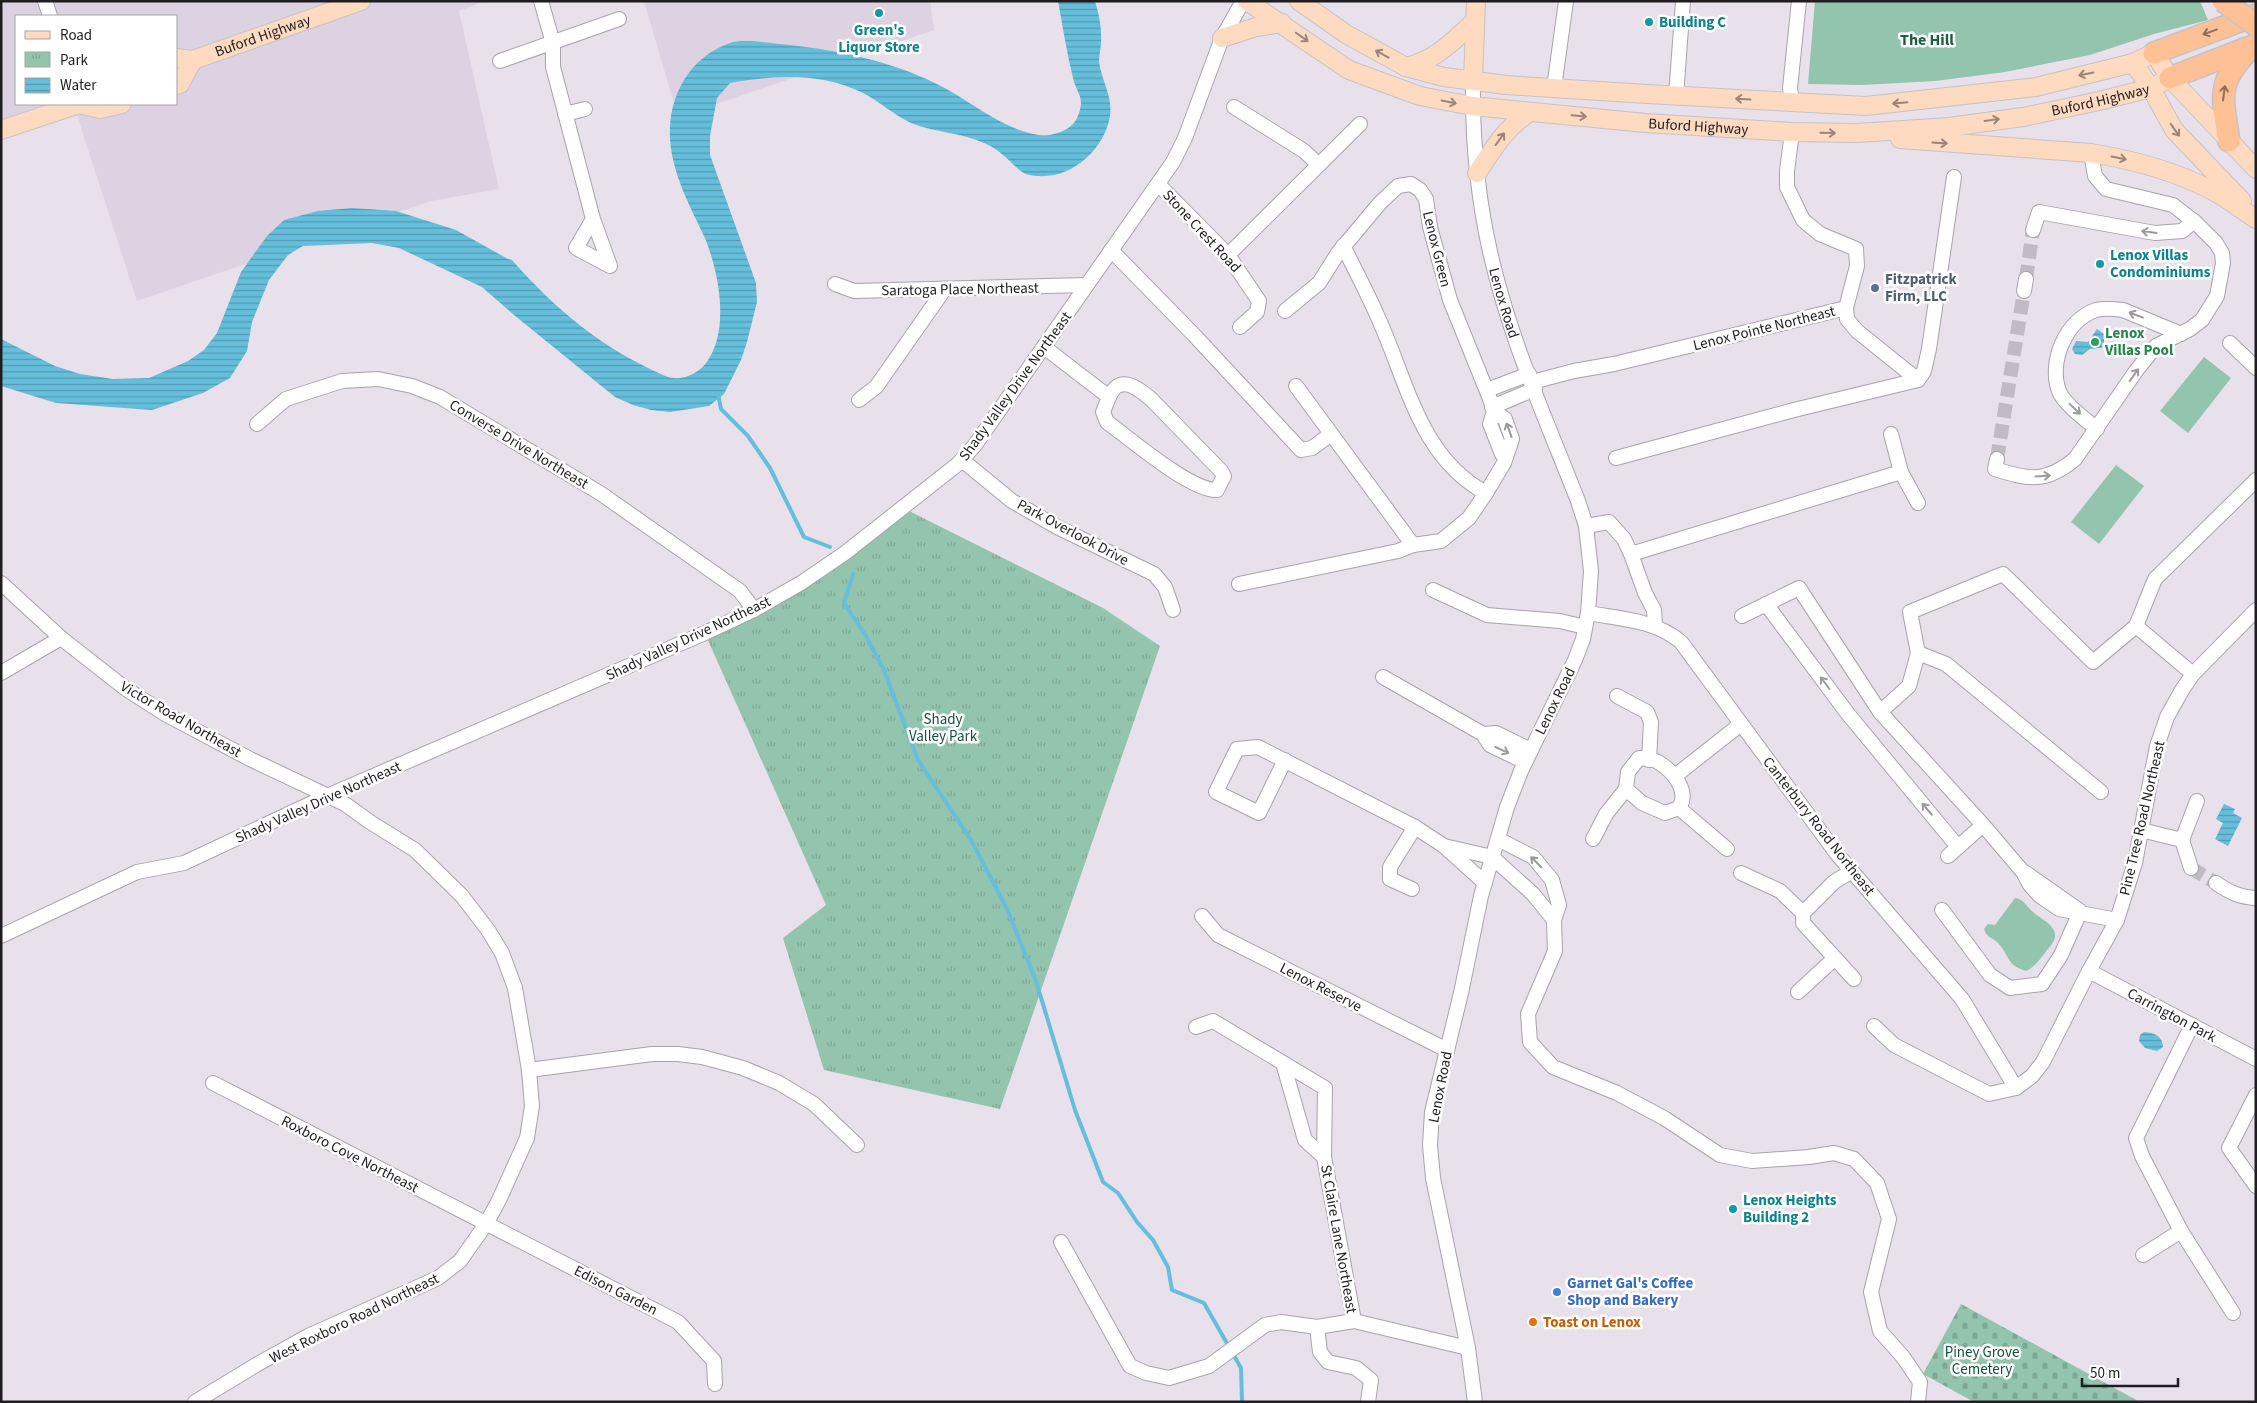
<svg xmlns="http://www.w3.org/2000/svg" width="2257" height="1403" viewBox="0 0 2257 1403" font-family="'Source Sans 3',sans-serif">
	<defs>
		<pattern id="cemetery-stones" width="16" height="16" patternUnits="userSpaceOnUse" patternTransform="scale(1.25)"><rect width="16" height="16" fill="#93c4ad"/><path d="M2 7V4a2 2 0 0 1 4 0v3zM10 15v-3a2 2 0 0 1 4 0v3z" fill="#7ea895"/></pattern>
		<pattern id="park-tufts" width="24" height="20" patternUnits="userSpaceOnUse" patternTransform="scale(1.25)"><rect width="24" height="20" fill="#93c4ad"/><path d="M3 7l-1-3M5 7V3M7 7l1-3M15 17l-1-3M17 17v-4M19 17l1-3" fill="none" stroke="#7ea895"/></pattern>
		<pattern id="water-rules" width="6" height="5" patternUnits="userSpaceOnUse" patternTransform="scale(1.25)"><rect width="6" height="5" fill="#65bedb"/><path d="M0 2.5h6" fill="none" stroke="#539ab1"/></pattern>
	</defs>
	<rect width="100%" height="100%" fill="#e8e1eb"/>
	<g fill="#dcd2e2" fill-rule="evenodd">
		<path d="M 1,1 L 485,1 L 459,11 L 499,189 L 431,201 L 137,301 L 74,106 L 1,132 ZM 16,16 L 176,16 L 176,104 L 16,104 Z"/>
		<path d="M 644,1 L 930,1 L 934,30 L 678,117 Z"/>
	</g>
	<g fill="#93c4ad">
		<path d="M 1815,1 L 2200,1 L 2208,20 L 2154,34 L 2090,55 L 2005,72 L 1935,81 L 1862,85 L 1808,84 Z"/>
		<path d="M 2204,357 L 2231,378 L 2188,433 L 2160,411 Z"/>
		<path d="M 2116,465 L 2144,486 L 2099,544 L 2071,522 Z"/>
		<path d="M 2015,898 C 2024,899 2026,906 2033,912 C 2042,920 2063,928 2052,944 C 2050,947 2047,949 2045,953 C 2038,961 2036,966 2026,971 C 2006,965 2010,956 1998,943 C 1992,937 1987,938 1984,929 L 1988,924 L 1995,925 Z"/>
	</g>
	<path fill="url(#cemetery-stones)" d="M 1961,1304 L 2140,1402 L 1974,1402 L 1923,1374 Z"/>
	<path fill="url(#park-tufts)" d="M 901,507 L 1103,608 L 1160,646 L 1000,1109 L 824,1070 L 783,938 L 826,905 L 707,638 Z"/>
	<g fill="url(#water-rules)">
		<path d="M 1058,1 L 1095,1 C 1099,14 1102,29 1101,42 C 1101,48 1099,55 1099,61 C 1101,80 1113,96 1110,116 C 1104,153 1065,185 1026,174 C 1018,171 1010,160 1003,155 C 998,150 991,146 984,143 C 961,132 935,133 911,123 C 894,115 880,102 863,93 C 821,72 774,75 730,83 L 717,98 L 710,136 L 710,155 L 756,283 L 757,302 L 747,342 L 741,360 L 724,394 L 709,406 L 670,412 L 651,410 L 633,405 L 615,397 L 514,315 L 482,287 L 399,248 L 372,243 L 303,246 L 288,255 L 269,280 L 252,322 L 247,351 L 230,378 L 203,393 L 152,410 L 56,403 L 1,386 L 1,339 L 55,366 L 80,374 L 113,379 L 149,378 L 188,361 L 204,350 L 217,333 L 241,272 L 267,236 L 284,220 L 318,211 L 352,208 L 396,211 L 456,230 L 508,259 L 512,260 C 556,310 602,348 663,375 C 676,381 688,378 699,370 C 708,363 712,354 716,343 C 726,312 717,266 704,236 C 688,202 668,166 670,127 C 672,89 693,56 730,43 C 744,38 774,44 790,45 C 842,51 890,61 937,84 C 972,101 1000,129 1039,135 C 1052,137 1072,130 1077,118 C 1079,115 1081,106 1081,103 C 1081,96 1076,88 1074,82 C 1067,55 1063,28 1058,1 Z"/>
		<path d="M 2097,329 L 2104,334 L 2104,345 L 2101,348 L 2090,349 L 2082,355 L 2075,354 L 2072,349 L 2076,341 L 2088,342 Z"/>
		<path d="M 2224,804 L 2235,809 L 2233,813 L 2242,818 L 2228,846 L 2215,839 L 2223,823 L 2216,819 Z"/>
		<path d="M 2144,1032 C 2154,1033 2162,1035 2163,1047 L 2157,1051 L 2145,1048 L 2139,1041 L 2140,1035 Z"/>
	</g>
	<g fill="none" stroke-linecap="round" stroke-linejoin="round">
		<g stroke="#65bedb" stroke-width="4">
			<path d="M 718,394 L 721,409 L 748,436 L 770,468 L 804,537 L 830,547"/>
			<path d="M 853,574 L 844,603 L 866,636 L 884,670 L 918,760 L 971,840 L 1007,909 L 1036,981 L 1075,1110 L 1103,1182 L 1118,1193 L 1137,1222 L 1153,1240 L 1168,1267 L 1172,1290 L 1204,1303 L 1241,1368 L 1242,1402"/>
		</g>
		<g stroke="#c0bac2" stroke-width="14" stroke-dasharray="14 7" stroke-linecap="butt">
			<path d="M 2026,279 L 2033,230"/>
			<path d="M 1997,459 L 2024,291"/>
			<path d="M 2191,868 L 2216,883"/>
		</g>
		<defs>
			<g id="minor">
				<path d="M 45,1 L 50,16"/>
				<path d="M 541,1 L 553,43 L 553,67 L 593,219 L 610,266 L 576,248 L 593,219"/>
				<path d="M 500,61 L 619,19"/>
				<path id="s1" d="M 1473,80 C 1472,146 1479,212 1496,276 C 1516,353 1549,427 1578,501 L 1586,526 L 1591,571 L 1588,613 L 1583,639 L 1575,660 L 1521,771 L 1507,807 L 1481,896 L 1461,993 L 1432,1112 L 1430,1145 L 1433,1178 L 1468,1348 L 1475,1402"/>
				<path d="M 1554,88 L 1566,1"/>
				<path d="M 1676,96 L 1683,1"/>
				<path d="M 1792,102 L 1790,88 L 1799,1"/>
				<path d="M 1234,107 L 1304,151 L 1319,165"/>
				<path d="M 565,114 L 585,109"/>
				<path d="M 1158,184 L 1228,255 L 1259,301 L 1257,312 L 1240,327"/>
				<path d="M 2033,230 L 2039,212 L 2155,233 L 2182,231 L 2194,221"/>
				<path d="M 1343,246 C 1356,271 1369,296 1380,322 C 1408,385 1421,458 1486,493"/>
				<path d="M 1111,250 L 1195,336 L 1301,450 L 1312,448 L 1331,434"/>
				<path d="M 1228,255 L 1360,124"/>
				<path d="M 835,284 L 854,291 L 1087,285"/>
				<path d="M 2024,291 L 2026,279"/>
				<path d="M 1846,308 L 1847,319 L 1857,331 L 1918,380"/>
				<path d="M 1285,311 L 1319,283 L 1338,253 L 1380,203 L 1398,186 L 1411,184 L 1420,190 L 1426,199 L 1430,227 L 1450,300 L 1490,399 L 1494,411 L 1490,424 L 1502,454 L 1505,457"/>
				<path d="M 2230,343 L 2256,368"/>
				<path d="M 1044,347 L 1109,397 C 1111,393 1115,386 1120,385 C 1130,381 1145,394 1152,400 L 1221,471 L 1224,476 L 1217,490 C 1191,491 1130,439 1107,422 L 1103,412 L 1109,397"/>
				<path d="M 1532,382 L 1574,371 L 1614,364 L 1846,308 L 1857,266 L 1856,249 L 1820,234 L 1803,220 L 1787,187 L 1787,171 L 1792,132"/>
				<path d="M 1296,386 L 1413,545"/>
				<path d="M 1487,390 L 1529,374"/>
				<path d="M 859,400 L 876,387 L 944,290"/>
				<path d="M 1492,407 L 1535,389"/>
				<path d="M 257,424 L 286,399 L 342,381 L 378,379 L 412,386 L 440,397 L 600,493 L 740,591 L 754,610"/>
				<path d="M 2097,429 C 2086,420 2063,403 2059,391 C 2048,362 2066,320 2096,310 C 2104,308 2115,309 2123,310 L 2181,334"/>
				<path d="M 1891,434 L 1901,472 L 1918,503"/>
				<path d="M 1616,458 L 1794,410 L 1918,380 L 1924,371 L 1929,349 L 1954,177"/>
				<path d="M 1997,459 L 1995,469 C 2029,480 2046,483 2075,459 L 2136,371 L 2156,346 L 2190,329 L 2202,320 L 2217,296 L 2223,263 L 2222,253 L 2216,243 L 2196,223 L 2173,205 L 2106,189 L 2095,176 L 2091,153"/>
				<path d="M 962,460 L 1012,501 L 1057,527 L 1154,574 L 1165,587 L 1173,610"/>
				<path d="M 1586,526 L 1609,522 L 1624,539 L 1631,554 L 1645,593 L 1654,610 L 1655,625"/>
				<path d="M 1631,554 L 1901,472"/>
				<path d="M 1,583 L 61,638 L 126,689 L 167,715 L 250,759 L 345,804 L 370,822 L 415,850 L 462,896 L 488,930 L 502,953 L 515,988 L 529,1070 L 532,1106 L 527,1138 L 499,1200 L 486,1224 L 460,1261 L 438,1278 L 308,1336 L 256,1365 L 195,1402"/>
				<path d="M 1239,584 L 1398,551 L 1413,545 L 1441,541 L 1469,518 L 1486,493 L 1504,463 L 1512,439 L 1505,419 L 1494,411"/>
				<path d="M 1433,590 L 1487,615 L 1560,621 L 1585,627"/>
				<path d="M 1766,604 L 1848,714 L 1958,847"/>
				<path d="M 1588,613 C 1621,619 1655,620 1681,642 L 1837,854 L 1962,999 L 2016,1088"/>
				<path d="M 1742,616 L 1799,588 L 1880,712 L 1983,825 L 2023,872 L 2030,885 L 2040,896 L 2059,909 L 2117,920"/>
				<path d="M 2136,626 L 2193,674"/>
				<path d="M 1918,653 L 1946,664 L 2101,792"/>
				<path d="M 1,673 L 61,638"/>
				<path d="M 1383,677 L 1483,734 L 1490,745 L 1525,762"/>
				<path d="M 1617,696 L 1647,712 L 1651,722 L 1649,760"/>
				<path d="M 1880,712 L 1909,686 L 1918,653 L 1910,612 L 2003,574 L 2093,662 L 2136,626 L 2155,579 L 2256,480"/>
				<path d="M 1483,734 L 1496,733 L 1531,750"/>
				<path d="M 1639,758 C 1645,759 1653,759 1658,762 C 1673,771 1690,791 1679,808 L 1665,813 L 1642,803 L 1626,789 L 1628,772 Z"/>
				<path d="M 1285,760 L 1259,813 L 1216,792 L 1237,749 L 1258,747 L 1415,827 L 1444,846 L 1485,883"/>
				<path d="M 1675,776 L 1741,724"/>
				<path d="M 1679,808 L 1727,849"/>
				<path d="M 2141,830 L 2182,840 L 2191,868"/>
				<path d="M 1498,839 L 1533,857 L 1552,880 L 1559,905 L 1554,920"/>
				<path d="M 1593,839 L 1606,814 L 1626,789"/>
				<path d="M 2182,840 L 2197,801"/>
				<path d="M 1444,846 L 1492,857 L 1533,894 L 1554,920 L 1555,951 L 1528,1014 L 1530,1042 L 1553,1067 L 1617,1093 L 1664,1118 L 1720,1155 L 1752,1161 L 1809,1157 L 1834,1153 L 1854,1159 L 1877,1183 L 1889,1219 L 1871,1292 L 1880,1331 L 1903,1357 L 1920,1382 L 1918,1402"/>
				<path d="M 1948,856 L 1983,825"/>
				<path d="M 1852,871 L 1834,882 L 1803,913 L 1803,923 L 1854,979"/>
				<path d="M 1741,873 L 1780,891 L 1803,913"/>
				<path d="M 2026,873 L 2080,911"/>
				<path d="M 2216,883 C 2229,892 2239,897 2256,898"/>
				<path d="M 1412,889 L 1390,879 L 1390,867 L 1415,827"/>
				<path d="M 1942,910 L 1990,975 L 2010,988 L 2042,984 L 2061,955 L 2080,912"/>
				<path d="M 1202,916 L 1218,935 L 1447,1050"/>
				<path d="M 1,936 L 137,872 L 184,863 L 327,796 L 705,633 L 754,610 L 801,583 L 845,553 L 958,464 L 975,445 L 1173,162 L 1185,138 L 1222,38 L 1243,1"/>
				<path d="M 2089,971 L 2256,1059"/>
				<path d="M 1798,992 L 1835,958"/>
				<path d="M 2192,1025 L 2136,1138 L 2142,1156 L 2181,1231 L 2233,1313"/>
				<path d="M 1874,1026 L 1894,1045 L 1989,1094 L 2016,1088 L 2032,1076 L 2043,1062 L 2089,971 L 2117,920 L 2135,863 L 2157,746 L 2167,717 L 2182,690 L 2193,674 L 2256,610"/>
				<path d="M 1196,1027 L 1213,1021 L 1325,1088 L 1324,1157 L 1354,1321"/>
				<path d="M 1283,1063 L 1305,1140 L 1324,1157"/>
				<path d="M 529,1070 L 652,1054 L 678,1054 L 702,1057 L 743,1068 L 779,1083 L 814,1104 L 857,1145"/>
				<path d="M 213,1083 L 678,1322 L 714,1361 L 715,1384"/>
				<path d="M 2256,1095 L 2229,1148 L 2256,1186"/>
				<path d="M 1061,1242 L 1130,1366 L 1146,1373 L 1169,1378 L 1209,1366 L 1265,1325 L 1281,1322 L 1317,1327 L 1354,1321 L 1468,1348"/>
				<path d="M 2143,1255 L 2181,1231"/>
				<path d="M 1317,1327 L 1320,1352 L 1328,1362 L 1356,1368 L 1371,1380 L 1368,1402"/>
			</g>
			<g id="major">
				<path id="s2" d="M 1247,1 L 1349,70 L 1420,96 L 1472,106 L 1645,123 L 1792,132 L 1857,133 L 1949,127 L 2023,117 L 2099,101 L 2151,88 L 2170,78"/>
				<path d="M 1299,1 L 1346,34 L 1406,67 L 1444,77 L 1506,85 L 1647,94 L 1866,106 L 2036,87 L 2133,63 L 2154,53 L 2170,78 L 2256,169"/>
				<path d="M 1222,38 L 1256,27 L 1282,23"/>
				<path id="s3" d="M 176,58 L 193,60 L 361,1"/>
				<path d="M 2133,63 L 2151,88 L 2174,130 L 2242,201"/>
				<path d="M 1406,67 C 1436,60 1453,41 1475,21"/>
				<path d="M 1473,80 L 1476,1"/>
				<path d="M 176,85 L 180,84 L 193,60"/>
				<path d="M 1,130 L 79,104 L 100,109 L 122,104"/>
				<path d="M 1900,139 L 2091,153 C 2134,160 2175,171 2213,191 C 2228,199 2242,210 2256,219"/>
				<path d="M 1477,173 C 1495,147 1503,130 1530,112"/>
			</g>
			<g id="highway">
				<path d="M 2154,53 L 2256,15"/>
				<path d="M 2170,78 L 2247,48"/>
				<path d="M 2229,141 C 2221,92 2217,81 2254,45"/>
			</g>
		</defs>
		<use href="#minor" stroke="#a8a2ab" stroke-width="16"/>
		<use href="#major" stroke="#c5c4c5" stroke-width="20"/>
		<use href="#highway" stroke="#c5c4c5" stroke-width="24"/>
		<use href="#minor" stroke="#fff" stroke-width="14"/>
		<use href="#major" stroke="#fedac0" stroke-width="18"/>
		<use href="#highway" stroke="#fec196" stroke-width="21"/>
		<defs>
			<path id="highway-bridge" d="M 2223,1 L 2256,25"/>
		</defs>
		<use href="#highway-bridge" stroke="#c5c4c5" stroke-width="24" stroke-linecap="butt"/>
		<use href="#highway-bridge" stroke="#fec196" stroke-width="21"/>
	</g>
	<defs><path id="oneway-shaft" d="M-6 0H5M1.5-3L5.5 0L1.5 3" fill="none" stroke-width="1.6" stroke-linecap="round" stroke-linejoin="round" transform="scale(1.25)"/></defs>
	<g stroke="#8e6f5b">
		<use href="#oneway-shaft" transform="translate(2210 32) rotate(160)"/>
		<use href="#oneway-shaft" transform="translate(2224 93) rotate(-83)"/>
	</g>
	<g stroke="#9a8578">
		<use href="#oneway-shaft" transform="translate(1302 37) rotate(35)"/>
		<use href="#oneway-shaft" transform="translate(1382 54) rotate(-151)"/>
		<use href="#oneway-shaft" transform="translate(2086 74) rotate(168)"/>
		<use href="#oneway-shaft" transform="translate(1743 99) rotate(-177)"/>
		<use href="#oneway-shaft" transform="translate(1449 102) rotate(11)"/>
		<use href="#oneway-shaft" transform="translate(1900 103) rotate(175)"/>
		<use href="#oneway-shaft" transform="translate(1579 116) rotate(5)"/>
		<use href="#oneway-shaft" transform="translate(1992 120) rotate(-8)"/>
		<use href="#oneway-shaft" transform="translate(2175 130) rotate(55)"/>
		<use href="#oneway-shaft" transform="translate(1828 133) rotate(1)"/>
		<use href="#oneway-shaft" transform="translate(1500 139) rotate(-54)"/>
		<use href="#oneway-shaft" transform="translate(1940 143) rotate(4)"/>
		<use href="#oneway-shaft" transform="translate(2119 158) rotate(11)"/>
	</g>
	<g stroke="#9a999b">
		<use href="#oneway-shaft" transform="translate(2149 232) rotate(-172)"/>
		<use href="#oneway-shaft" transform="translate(2136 315) rotate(-159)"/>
		<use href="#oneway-shaft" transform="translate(2134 375) rotate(-55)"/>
		<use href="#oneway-shaft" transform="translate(2075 409) rotate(43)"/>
		<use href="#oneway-shaft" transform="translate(1509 430) rotate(-110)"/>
		<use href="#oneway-shaft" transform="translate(2043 476) rotate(-4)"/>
		<use href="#oneway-shaft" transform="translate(1825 683) rotate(-127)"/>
		<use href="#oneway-shaft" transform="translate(1502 750) rotate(25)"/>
		<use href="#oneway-shaft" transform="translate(1927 809) rotate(-130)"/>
		<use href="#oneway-shaft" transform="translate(1536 862) rotate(-135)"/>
	</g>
	<g fill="#0f9aa8" stroke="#fff" stroke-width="2">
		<circle cx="879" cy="13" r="5"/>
		<circle cx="1649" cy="22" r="5"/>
		<circle cx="2100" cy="264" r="5"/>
		<circle cx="1733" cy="1209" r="5"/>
	</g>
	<circle fill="#5c6f8a" stroke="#fff" stroke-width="2" cx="1875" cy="288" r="5"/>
	<circle fill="#2e9e5b" stroke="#fff" stroke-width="2" cx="2095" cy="342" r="5"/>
	<circle fill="#3f7fe0" stroke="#fff" stroke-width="2" cx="1557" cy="1292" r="5"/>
	<circle fill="#e8710a" stroke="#fff" stroke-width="2" cx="1533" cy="1322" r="5"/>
	<g text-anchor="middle" stroke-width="5" stroke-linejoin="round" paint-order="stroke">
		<g font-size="15" font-weight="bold" fill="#0d838f" stroke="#fff" text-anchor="start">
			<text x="1659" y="27">Building C</text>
			<text x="879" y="35" text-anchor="middle">Green's<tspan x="879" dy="17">Liquor Store</tspan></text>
			<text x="2110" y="260">Lenox Villas<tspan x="2110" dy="17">Condominiums</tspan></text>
			<text x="1743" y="1205">Lenox Heights<tspan x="1743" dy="17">Building 2</tspan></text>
		</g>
		<g font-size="15" fill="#1f1d20" stroke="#fff">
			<text dy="5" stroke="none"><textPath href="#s3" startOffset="91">Buford Highway</textPath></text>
			<text dy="5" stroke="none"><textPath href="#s2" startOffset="884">Buford Highway</textPath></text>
			<text dy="5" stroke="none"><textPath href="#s2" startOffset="479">Buford Highway</textPath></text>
			<text transform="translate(1202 231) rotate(47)" y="5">Stone Crest Road</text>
			<text transform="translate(1437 249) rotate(76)" y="5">Lenox Green</text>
			<text transform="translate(960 289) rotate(-1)" y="5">Saratoga Place Northeast</text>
			<text dy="5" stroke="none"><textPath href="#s1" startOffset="226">Lenox Road</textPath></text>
			<text transform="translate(1764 328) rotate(-14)" y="5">Lenox Pointe Northeast</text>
			<text transform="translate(1015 386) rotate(-54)" y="5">Shady Valley Drive Northeast</text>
			<text transform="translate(519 444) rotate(31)" y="5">Converse Drive Northeast</text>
			<text transform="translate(1073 532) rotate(28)" y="5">Park Overlook Drive</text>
			<text transform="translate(688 638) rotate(-25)" y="5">Shady Valley Drive Northeast</text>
			<text transform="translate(1555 701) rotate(-64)" y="5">Lenox Road</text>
			<text transform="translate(181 719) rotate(30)" y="5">Victor Road Northeast</text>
			<text transform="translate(318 802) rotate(-24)" y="5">Shady Valley Drive Northeast</text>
			<text transform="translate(2142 818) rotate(-77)" y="5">Pine Tree Road Northeast</text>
			<text transform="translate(1819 826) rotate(52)" y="5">Canterbury Road Northeast</text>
			<text transform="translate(1321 987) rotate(27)" y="5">Lenox Reserve</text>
			<text transform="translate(2172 1015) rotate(28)" y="5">Carrington Park</text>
			<text transform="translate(1440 1087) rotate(-79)" y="5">Lenox Road</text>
			<text transform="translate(350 1154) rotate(27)" y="5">Roxboro Cove Northeast</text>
			<text transform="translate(1339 1239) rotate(80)" y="5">St Claire Lane Northeast</text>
			<text transform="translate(616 1290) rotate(27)" y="5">Edison Garden</text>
			<text transform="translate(354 1318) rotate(-26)" y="5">West Roxboro Road Northeast</text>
		</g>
		<g font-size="15" font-weight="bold" fill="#4e5e75" stroke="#fff" text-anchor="start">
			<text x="1885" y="284">Fitzpatrick<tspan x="1885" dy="17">Firm, LLC</tspan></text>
		</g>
		<g font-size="15" font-weight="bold" fill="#27864d" stroke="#fff" text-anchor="start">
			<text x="2105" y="338">Lenox<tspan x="2105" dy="17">Villas Pool</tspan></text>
		</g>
		<g font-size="15" fill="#10513a" stroke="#fff">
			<text x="943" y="724">Shady<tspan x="943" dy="17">Valley Park</tspan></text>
			<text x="1982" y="1357">Piney Grove<tspan x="1982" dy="17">Cemetery</tspan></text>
		</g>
		<g font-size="15" font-weight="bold" fill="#366cbe" stroke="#fff" text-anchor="start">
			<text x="1567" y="1288">Garnet Gal's Coffee<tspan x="1567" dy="17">Shop and Bakery</tspan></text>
		</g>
		<g font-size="15" font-weight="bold" fill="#c56008" stroke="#fff" text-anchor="start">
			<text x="1543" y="1327">Toast on Lenox</text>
		</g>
		<g font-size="16" font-weight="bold" fill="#205e40" stroke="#fff">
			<text x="1927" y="45">The Hill</text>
		</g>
	</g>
	<rect width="2257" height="1403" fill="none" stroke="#1f1d20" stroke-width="5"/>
	<rect x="15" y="15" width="162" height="90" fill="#ffffff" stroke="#a5a5a6"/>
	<rect x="25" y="31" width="25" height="8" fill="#fedac0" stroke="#a5a5a6"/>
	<text x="60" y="40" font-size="15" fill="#1f1d20">Road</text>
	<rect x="25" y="52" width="25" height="15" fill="url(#park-tufts)" stroke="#a5a5a6"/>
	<text x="60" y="65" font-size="15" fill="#1f1d20">Park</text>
	<rect x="25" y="78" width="25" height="15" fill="url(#water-rules)" stroke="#a5a5a6"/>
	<text x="60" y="90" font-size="15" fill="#1f1d20">Water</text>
	<path d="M2082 1378v8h96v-8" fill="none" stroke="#1f1d20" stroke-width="2.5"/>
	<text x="2090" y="1378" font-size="15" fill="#1f1d20" stroke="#ffffff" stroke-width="4" paint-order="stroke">50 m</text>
</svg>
